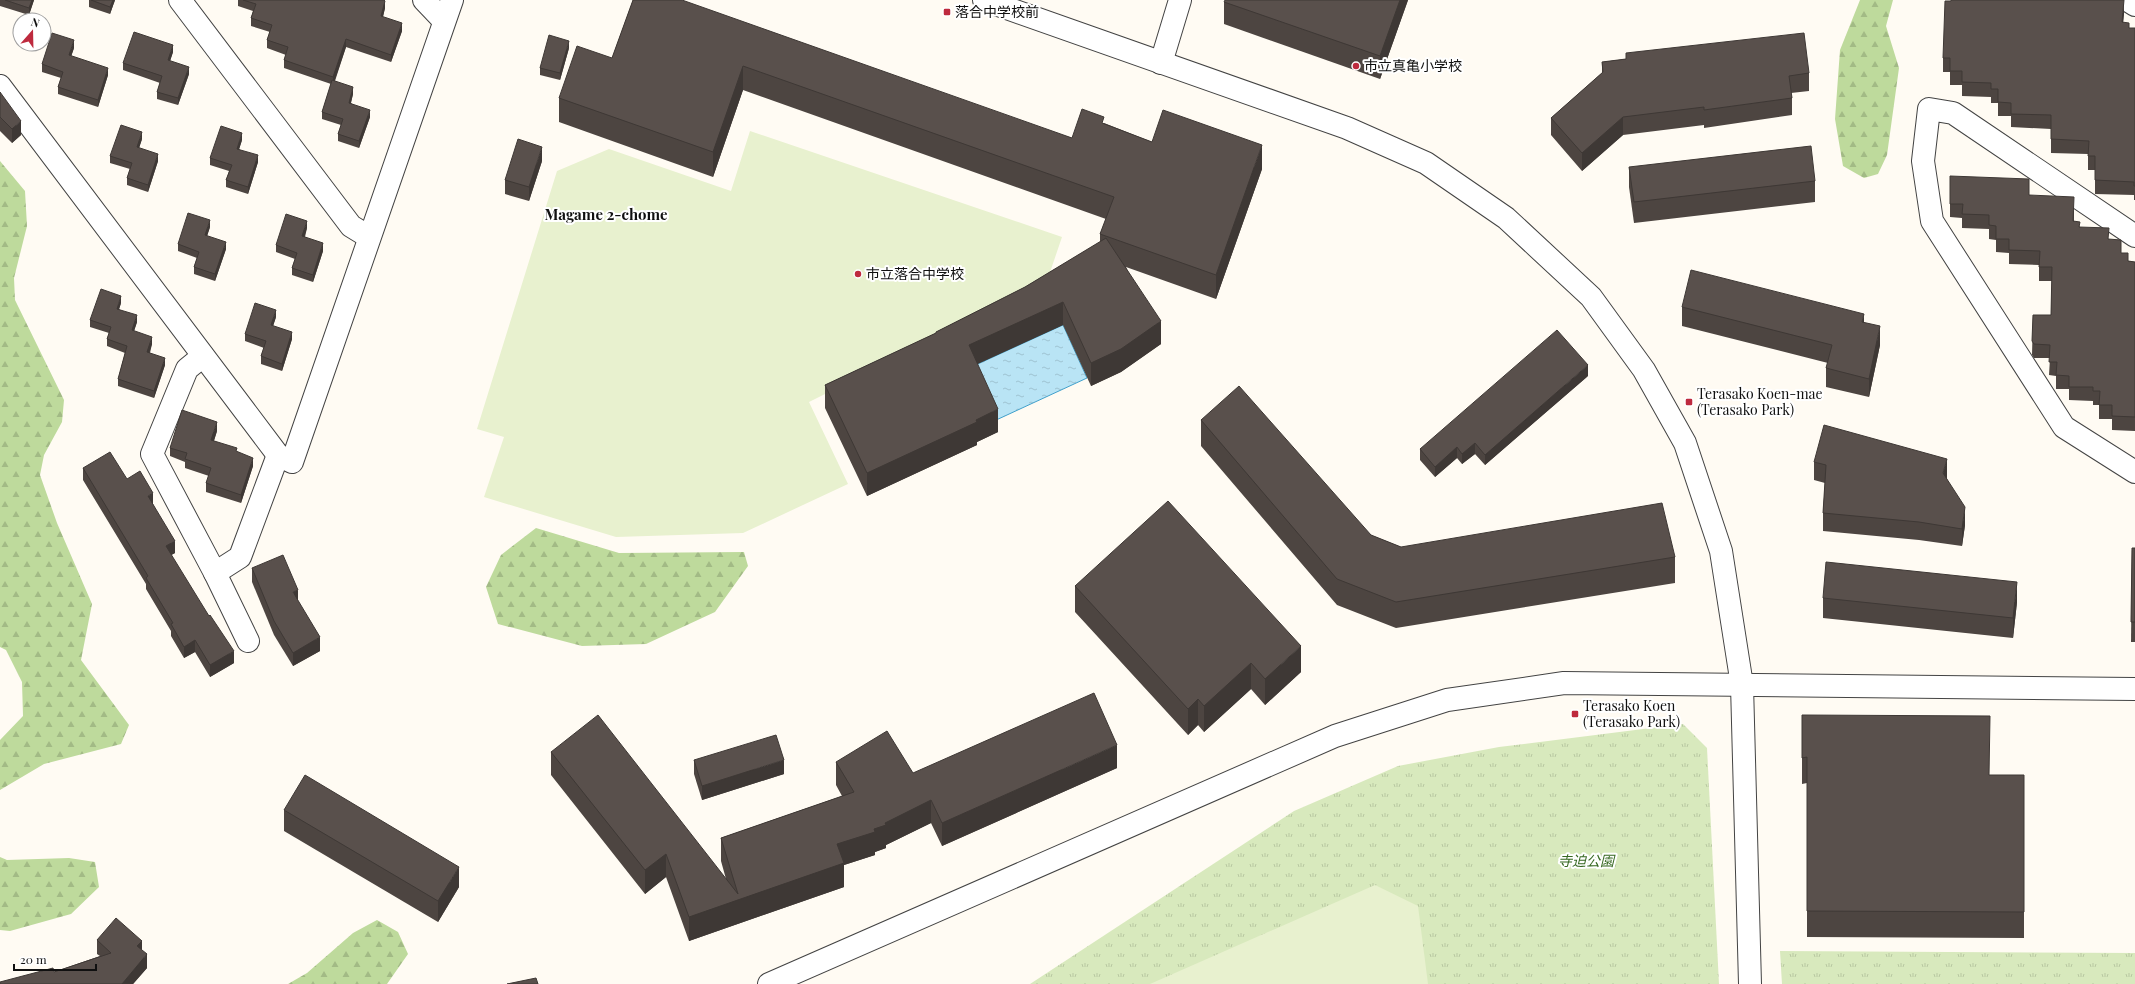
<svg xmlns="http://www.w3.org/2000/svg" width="2135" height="984" viewBox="0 0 2135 984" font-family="'Playfair Display','Noto Sans JP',serif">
	<defs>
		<pattern id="forest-firs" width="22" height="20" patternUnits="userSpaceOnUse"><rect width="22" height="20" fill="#beda9c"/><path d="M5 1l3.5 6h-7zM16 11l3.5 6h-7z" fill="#a2ba85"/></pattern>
		<pattern id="park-tufts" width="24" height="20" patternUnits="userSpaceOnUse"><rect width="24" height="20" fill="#d8e9bd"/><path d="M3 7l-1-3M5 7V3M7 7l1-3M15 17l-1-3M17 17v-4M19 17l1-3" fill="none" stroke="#b8c7a1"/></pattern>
		<pattern id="water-ripples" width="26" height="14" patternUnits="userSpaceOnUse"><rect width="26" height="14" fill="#b9e4f5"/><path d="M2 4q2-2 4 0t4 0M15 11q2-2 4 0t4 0" fill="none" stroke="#9ec3d1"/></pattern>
	</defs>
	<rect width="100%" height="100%" fill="#fffbf3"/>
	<g fill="url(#forest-firs)">
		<path d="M 1860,0 L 1893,0 L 1886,26 L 1899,68 L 1887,155 L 1878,174 L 1864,178 L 1843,166 L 1835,119 L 1840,50 Z"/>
		<path d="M 0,161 L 25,191 L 27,226 L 14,278 L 15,300 L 64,400 L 62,422 L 44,455 L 40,475 L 57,523 L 92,604 L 81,660 L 129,725 L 121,744 L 44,764 L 0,790 L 0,740 L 23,716 L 22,682 L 6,650 L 0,647 Z"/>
		<path d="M 536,528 L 619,553 L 744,552 L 748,566 L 715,612 L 646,644 L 582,646 L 498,624 L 486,587 L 501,555 Z"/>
		<path d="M 0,857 L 7,860 L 69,858 L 95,862 L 99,887 L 71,914 L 10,931 L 0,930 Z"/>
		<path d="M 377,920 L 398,932 L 408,954 L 387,984 L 288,984 L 307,973 L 353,933 Z"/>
	</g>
	<g fill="url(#park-tufts)">
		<path d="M 1683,724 L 1707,748 L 1719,984 L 1030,984 L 1294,811 L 1398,766 L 1499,747 Z"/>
		<path d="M 1780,951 L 2135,953 L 2135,984 L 1782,984 Z"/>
	</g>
	<g fill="#e8f1cf">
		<path d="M 750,131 L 1062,237 L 1046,284 L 809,402 L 848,484 L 743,533 L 616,537 L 484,497 L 504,437 L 477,429 L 557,171 L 609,149 L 731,191 Z"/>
		<path d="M 1375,885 L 1418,906 L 1428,984 L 1150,984 Z"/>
	</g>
	<path fill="url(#water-ripples)" stroke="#41a0cb" d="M 1063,325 L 1087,378 L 994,421 L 969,368 Z"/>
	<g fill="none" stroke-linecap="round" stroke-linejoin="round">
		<defs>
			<g id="minor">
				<path d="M 180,0 L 351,226 L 369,237"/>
				<path d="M 424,0 L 444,21"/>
				<path d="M 2127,0 L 2135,5"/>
				<path d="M 1161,63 L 1180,0"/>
				<path d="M 0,86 L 278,455 L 292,462 L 452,0"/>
				<path d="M 2135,236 L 1953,113 L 1929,109 L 1923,161 L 1932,221 L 2064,427 L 2135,472"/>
				<path d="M 203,356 L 187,369 L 152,454 L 215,573 L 248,641"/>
				<path d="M 215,573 L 240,557 L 278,455"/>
			</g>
			<g id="tertiary">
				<path d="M 984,0 L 1347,128 L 1426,163 L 1506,218 L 1591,297 L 1644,370 L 1685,443 L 1721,551 L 1742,685 L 1750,984"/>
				<path d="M 769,984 L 1335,736 L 1447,700 L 1564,683 L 2135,689"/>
			</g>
		</defs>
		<use href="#minor" stroke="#434343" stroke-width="24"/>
		<use href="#tertiary" stroke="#434343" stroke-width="24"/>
		<use href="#minor" stroke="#fff" stroke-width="22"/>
		<use href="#tertiary" stroke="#fff" stroke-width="22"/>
	</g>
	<g fill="#4d4541">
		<path d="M 0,0 L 34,0 L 29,15 L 0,6 Z"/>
		<path d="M 89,0 L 115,0 L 110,14 L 89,7 Z"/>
		<path d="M 238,0 L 384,0 L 385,8 L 383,17 L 402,31 L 391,62 L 346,47 L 335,81 L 353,94 L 351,103 L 370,117 L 359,148 L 338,141 L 338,134 L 341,125 L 322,119 L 322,112 L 331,84 L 284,68 L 284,60 L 286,55 L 267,48 L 267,40 L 270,32 L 251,26 L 251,18 L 253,11 L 238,6 Z"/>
		<path d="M 633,0 L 1072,138 L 1104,123 L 1152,142 L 1262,169 L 1216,299 L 1126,267 L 1161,344 L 1121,372 L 1091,386 L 1063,325 L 977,364 L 998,432 L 977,442 L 977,445 L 867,496 L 825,408 L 825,385 L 936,333 L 936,332 L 1025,287 L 1100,242 L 1100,234 L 1106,219 L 743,90 L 713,177 L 559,122 L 559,98 L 612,58 Z"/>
		<path d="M 1408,0 L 1380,79 L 1224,24 L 1224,2 Z"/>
		<path d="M 1951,1 L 2124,13 L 2123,22 L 2129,28 L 2135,28 L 2135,200 L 2134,200 L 2134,195 L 2095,194 L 2095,170 L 2088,170 L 2088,154 L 2051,153 L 2051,129 L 2011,127 L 2011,116 L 1998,116 L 1998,103 L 1991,103 L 1991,97 L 1962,96 L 1962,85 L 1950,85 L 1950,72 L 1943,72 L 1943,58 Z"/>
		<path d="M 74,48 L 71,56 L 108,75 L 98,107 L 58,94 L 58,87 L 61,78 L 42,72 L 42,64 Z"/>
		<path d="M 569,48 L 560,80 L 540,75 L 540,68 Z"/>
		<path d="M 173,52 L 170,61 L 189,74 L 178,105 L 157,99 L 157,92 L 160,83 L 123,70 L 123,63 Z"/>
		<path d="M 1626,53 L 1809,73 L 1809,91 L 1791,93 L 1792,98 L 1792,115 L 1704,128 L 1704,125 L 1623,135 L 1582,171 L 1551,135 L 1551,118 L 1602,73 L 1602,62 L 1626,59 Z"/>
		<path d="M 0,92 L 21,135 L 12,143 L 0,131 Z"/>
		<path d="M 142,139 L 139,148 L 158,161 L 148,192 L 127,185 L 127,178 L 130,169 L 110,163 L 110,156 Z"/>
		<path d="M 242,140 L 239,149 L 258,162 L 248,194 L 226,187 L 226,180 L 229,171 L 210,165 L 210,158 Z"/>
		<path d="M 542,161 L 529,201 L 505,194 L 505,180 Z"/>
		<path d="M 1629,167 L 1815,181 L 1815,202 L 1634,223 L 1629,187 Z"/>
		<path d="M 1950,176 L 2029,195 L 2074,211 L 2074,221 L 2080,227 L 2109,239 L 2128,261 L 2135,262 L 2135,431 L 2112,430 L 2112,419 L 2099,419 L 2099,405 L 2093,405 L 2093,401 L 2069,400 L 2069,389 L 2056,389 L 2056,376 L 2049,375 L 2050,358 L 2034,358 L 2032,355 L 2033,315 L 2051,315 L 2052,281 L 2039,281 L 2039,265 L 2009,264 L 2009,253 L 1996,252 L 1996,240 L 1989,239 L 1989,229 L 1962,228 L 1962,218 L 1950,217 Z"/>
		<path d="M 210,227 L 207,236 L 226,249 L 215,281 L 194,274 L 194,267 L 197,258 L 178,251 L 178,244 Z"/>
		<path d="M 307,228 L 305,237 L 323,251 L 313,282 L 292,275 L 292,268 L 295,259 L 276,252 L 276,245 Z"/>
		<path d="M 121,303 L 119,309 L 137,322 L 134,331 L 152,344 L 150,353 L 165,365 L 154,398 L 118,386 L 118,379 L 125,353 L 107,346 L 107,339 L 109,333 L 90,327 L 90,320 Z"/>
		<path d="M 1682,307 L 1864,323 L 1880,345 L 1869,397 L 1826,387 L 1826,368 L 1828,363 L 1682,326 Z"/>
		<path d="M 276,317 L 273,326 L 292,339 L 282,371 L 261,364 L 261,356 L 264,348 L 245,341 L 245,334 Z"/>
		<path d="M 1588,376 L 1485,465 L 1475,454 L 1462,464 L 1457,458 L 1435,477 L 1420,460 L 1420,449 Z"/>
		<path d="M 1201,420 L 1371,535 L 1401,547 L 1675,557 L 1675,583 L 1396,628 L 1337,605 L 1201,446 Z"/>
		<path d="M 217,431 L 214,441 L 237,452 L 253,466 L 241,503 L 206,492 L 206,483 L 209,476 L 185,468 L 185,462 L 170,456 L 170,448 Z"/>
		<path d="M 1814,462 L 1947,477 L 1947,479 L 1965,525 L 1962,546 L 1919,540 L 1823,531 L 1823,513 L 1825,483 L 1814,480 Z"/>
		<path d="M 83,468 L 127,479 L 153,504 L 175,553 L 171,555 L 234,663 L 210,677 L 195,652 L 184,658 L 171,636 L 171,631 L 146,589 L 146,584 L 83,480 Z"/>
		<path d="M 2132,548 L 2135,548 L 2135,642 L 2131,642 Z"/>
		<path d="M 252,568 L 298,601 L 320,651 L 293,666 L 274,635 L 252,582 Z"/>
		<path d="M 1075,586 L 1301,672 L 1265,705 L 1251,689 L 1204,732 L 1198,725 L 1188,735 L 1075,612 Z"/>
		<path d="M 1823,598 L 2017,602 L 2013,638 L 1823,618 Z"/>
		<path d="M 1802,715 L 1989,775 L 2024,775 L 2024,938 L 1807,937 L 1807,783 L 1802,784 Z"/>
		<path d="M 551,752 L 726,879 L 721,861 L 721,838 L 842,796 L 836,785 L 836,762 L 913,773 L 1117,768 L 942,846 L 931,823 L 886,845 L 886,848 L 875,852 L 875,855 L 844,865 L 844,887 L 689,941 L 666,877 L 645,894 L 551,775 Z"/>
		<path d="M 694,760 L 784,774 L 702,800 L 694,774 Z"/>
		<path d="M 284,810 L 459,887 L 438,922 L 284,831 Z"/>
		<path d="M 97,940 L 142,950 L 147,968 L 133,984 L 0,984 L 54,972 L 100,956 L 97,954 Z"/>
	</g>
	<g fill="#3e3835">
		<path d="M 32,0 L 34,0 L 29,15 L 29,8 Z"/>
		<path d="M 113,0 L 115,0 L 110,14 L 110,7 Z"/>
		<path d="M 1400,0 L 1408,0 L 1380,79 L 1380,56 Z"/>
		<path d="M 2124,0 L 2124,13 L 2122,36 L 2122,22 Z"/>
		<path d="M 385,1 L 385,8 L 381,24 L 381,16 Z"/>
		<path d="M 402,23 L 402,31 L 391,62 L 391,55 Z"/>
		<path d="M 346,39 L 346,47 L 333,85 L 333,77 Z"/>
		<path d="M 74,40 L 74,48 L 69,63 L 69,55 Z"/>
		<path d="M 569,41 L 569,48 L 560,80 L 560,73 Z"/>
		<path d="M 173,45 L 173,52 L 168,67 L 168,60 Z"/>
		<path d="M 743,66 L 743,90 L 713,177 L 713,152 Z"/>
		<path d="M 189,67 L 189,74 L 178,105 L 178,98 Z"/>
		<path d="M 108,68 L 108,75 L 98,107 L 98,100 Z"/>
		<path d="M 353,87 L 353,94 L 349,110 L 349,103 Z"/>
		<path d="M 370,110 L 370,117 L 359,148 L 359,141 Z"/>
		<path d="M 1623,117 L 1623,135 L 1582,171 L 1582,153 Z"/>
		<path d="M 21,121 L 21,135 L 12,143 L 12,129 Z"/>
		<path d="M 142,132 L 142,139 L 137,154 L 137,147 Z"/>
		<path d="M 242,133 L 242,140 L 237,156 L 237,149 Z"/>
		<path d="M 1262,145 L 1262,169 L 1216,299 L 1216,275 Z"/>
		<path d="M 542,147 L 542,161 L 529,201 L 529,187 Z"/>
		<path d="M 158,154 L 158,161 L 148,192 L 148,185 Z"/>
		<path d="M 258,155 L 258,162 L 248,194 L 248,187 Z"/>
		<path d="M 210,220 L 210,227 L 205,242 L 205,235 Z"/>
		<path d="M 307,221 L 307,228 L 302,243 L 302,236 Z"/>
		<path d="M 226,242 L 226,249 L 215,281 L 215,274 Z"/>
		<path d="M 323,243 L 323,251 L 313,282 L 313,275 Z"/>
		<path d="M 121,296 L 121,303 L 117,316 L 117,309 Z"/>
		<path d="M 1063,302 L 1063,325 L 969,368 L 969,345 Z"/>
		<path d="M 276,310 L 276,317 L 271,332 L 271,325 Z"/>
		<path d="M 1864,314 L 1864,332 L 1862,322 Z"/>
		<path d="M 137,315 L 137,322 L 132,337 L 132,330 Z"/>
		<path d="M 1161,321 L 1161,344 L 1121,372 L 1091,386 L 1091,363 Z"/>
		<path d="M 1880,326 L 1880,345 L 1869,397 L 1869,379 Z"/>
		<path d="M 292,332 L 292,339 L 282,371 L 282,364 Z"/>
		<path d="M 152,337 L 152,344 L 147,359 L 147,352 Z"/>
		<path d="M 165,358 L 165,365 L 154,398 L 154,391 Z"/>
		<path d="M 1588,365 L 1588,376 L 1485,465 L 1485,455 Z"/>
		<path d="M 998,409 L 998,432 L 977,442 L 977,445 L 867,496 L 867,473 Z"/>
		<path d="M 217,422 L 217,431 L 211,449 L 211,440 Z"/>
		<path d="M 1475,443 L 1475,454 L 1462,464 L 1462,454 Z"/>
		<path d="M 1457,447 L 1457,458 L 1435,477 L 1435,467 Z"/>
		<path d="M 253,458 L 253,466 L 241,503 L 241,495 Z"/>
		<path d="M 1947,459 L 1947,477 L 1943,491 L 1943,473 Z"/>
		<path d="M 153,493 L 153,504 L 148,508 L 148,496 Z"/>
		<path d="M 1965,507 L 1965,525 L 1962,546 L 1962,529 Z"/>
		<path d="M 175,541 L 175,553 L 166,558 L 166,546 Z"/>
		<path d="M 2017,582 L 2017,602 L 2013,638 L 2013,618 Z"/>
		<path d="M 298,590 L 298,604 L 293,592 Z"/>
		<path d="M 320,637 L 320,651 L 293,666 L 293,653 Z"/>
		<path d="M 195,640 L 195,652 L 184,658 L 184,647 Z"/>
		<path d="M 1301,646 L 1301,672 L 1265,705 L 1265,679 Z"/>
		<path d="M 234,651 L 234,663 L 210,677 L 210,665 Z"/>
		<path d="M 1251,663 L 1251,689 L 1204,732 L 1204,706 Z"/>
		<path d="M 1198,699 L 1198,725 L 1188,735 L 1188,709 Z"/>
		<path d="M 1117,745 L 1117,768 L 942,846 L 942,823 Z"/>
		<path d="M 784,760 L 784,774 L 702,800 L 702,786 Z"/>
		<path d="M 931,800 L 931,823 L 886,845 L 886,848 L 875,852 L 875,855 L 844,865 L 844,887 L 689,941 L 689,917 L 837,844 L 885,823 Z"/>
		<path d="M 666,854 L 666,877 L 645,894 L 645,870 Z"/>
		<path d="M 459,867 L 459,887 L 438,922 L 438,901 Z"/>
		<path d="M 142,941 L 142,954 L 137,946 Z"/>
		<path d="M 147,954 L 147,968 L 133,984 L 122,984 Z"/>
	</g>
	<g fill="#59504c" stroke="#3e3835">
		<path d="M 5,0 L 32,0 L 29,8 Z"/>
		<path d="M 91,0 L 113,0 L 110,7 Z"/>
		<path d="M 243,0 L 384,0 L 385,1 L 381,16 L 402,23 L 391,55 L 346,39 L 333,77 L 284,60 L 288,47 L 267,40 L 272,25 L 251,18 L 256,4 Z"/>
		<path d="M 633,0 L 682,0 L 1072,138 L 1082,109 L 1104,117 L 1102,123 L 1152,142 L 1163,110 L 1262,145 L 1216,275 L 1100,234 L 1114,197 L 743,66 L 713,152 L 559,98 L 577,46 L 612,58 Z"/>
		<path d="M 1225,0 L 1400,0 L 1380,56 L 1224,2 Z"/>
		<path d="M 1951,0 L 2124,0 L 2122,22 L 2129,23 L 2129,28 L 2135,28 L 2135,186 L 2134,186 L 2134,182 L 2095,180 L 2095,156 L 2088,156 L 2089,141 L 2051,139 L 2051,115 L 2011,114 L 2011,103 L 1998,102 L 1998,89 L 1991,89 L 1991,83 L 1962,82 L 1962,71 L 1950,71 L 1950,58 L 1943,58 L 1945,1 L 1951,1 Z"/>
		<path d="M 134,32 L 173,45 L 168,60 L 189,67 L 178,98 L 157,92 L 162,76 L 123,63 Z"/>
		<path d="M 52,33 L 74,40 L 69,55 L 108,68 L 98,100 L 58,87 L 63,72 L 42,64 Z"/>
		<path d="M 1804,33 L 1809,73 L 1789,76 L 1792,98 L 1704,110 L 1704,107 L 1623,117 L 1582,153 L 1551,118 L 1603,72 L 1602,62 L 1626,59 L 1626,53 Z"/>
		<path d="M 549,35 L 569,41 L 560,73 L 540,68 Z"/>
		<path d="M 332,80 L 353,87 L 349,103 L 370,110 L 359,141 L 338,134 L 343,119 L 322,112 Z"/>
		<path d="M 0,92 L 21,121 L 12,129 L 0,117 Z"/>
		<path d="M 121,125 L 142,132 L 137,147 L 158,154 L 148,185 L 127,178 L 132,163 L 110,156 Z"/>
		<path d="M 221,126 L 242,133 L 237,149 L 258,155 L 248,187 L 226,180 L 232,165 L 210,158 Z"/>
		<path d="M 518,139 L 542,147 L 529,187 L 505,180 Z"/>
		<path d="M 1811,146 L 1815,181 L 1634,202 L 1629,167 Z"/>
		<path d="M 1950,176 L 2029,179 L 2029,195 L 2074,197 L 2073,221 L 2080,222 L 2079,227 L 2109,228 L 2108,239 L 2121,240 L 2121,253 L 2128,253 L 2128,261 L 2135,262 L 2135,417 L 2112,416 L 2112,405 L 2099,405 L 2100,391 L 2093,391 L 2093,387 L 2069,387 L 2069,376 L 2056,375 L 2057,362 L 2049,362 L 2050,345 L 2034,344 L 2032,341 L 2033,315 L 2051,315 L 2052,267 L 2039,267 L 2040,251 L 2009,250 L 2009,239 L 1996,239 L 1996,226 L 1989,225 L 1989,215 L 1962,214 L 1963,204 L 1950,204 Z"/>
		<path d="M 188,213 L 210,220 L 205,235 L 226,242 L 215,274 L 194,267 L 199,252 L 178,244 Z"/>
		<path d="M 286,214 L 307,221 L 302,236 L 323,243 L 313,275 L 292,268 L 297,253 L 276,245 Z"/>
		<path d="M 1106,238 L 1161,321 L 1121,349 L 1091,363 L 1063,302 L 969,345 L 998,409 L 976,420 L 977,422 L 867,473 L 825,385 L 936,333 L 936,332 L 1025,287 Z"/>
		<path d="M 1691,270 L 1864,314 L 1862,322 L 1880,326 L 1869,379 L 1826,368 L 1832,345 L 1682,307 Z"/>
		<path d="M 101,289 L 121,296 L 117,309 L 137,315 L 132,330 L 152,337 L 147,352 L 165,358 L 154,391 L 118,379 L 127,346 L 107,339 L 111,327 L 90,320 Z"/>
		<path d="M 255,303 L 276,310 L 271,325 L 292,332 L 282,364 L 261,356 L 266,341 L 245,334 Z"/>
		<path d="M 1557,330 L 1588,365 L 1485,455 L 1475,443 L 1462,454 L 1457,447 L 1435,467 L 1420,449 Z"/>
		<path d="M 1239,386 L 1371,535 L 1401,547 L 1662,503 L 1675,557 L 1396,602 L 1337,579 L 1201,420 Z"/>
		<path d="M 182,410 L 217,422 L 211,440 L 237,448 L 236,451 L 253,458 L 241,495 L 206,483 L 211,468 L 185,459 L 187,453 L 170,448 Z"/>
		<path d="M 1824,425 L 1947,459 L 1943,473 L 1965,507 L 1962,529 L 1919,522 L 1823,513 L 1826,465 L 1814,462 Z"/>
		<path d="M 110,452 L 127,479 L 140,471 L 153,493 L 148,496 L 175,541 L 166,546 L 209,616 L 210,615 L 234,651 L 210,665 L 195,640 L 184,647 L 171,624 L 173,623 L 146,578 L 148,576 L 83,468 Z"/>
		<path d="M 1168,501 L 1301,646 L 1265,679 L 1251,663 L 1204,706 L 1198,699 L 1188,709 L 1075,586 Z"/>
		<path d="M 2132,548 L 2135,548 L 2135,622 L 2131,622 Z"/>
		<path d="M 283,555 L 298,590 L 293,592 L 320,637 L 293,653 L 274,621 L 252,568 Z"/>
		<path d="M 1826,562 L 2017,582 L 2013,618 L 1823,598 Z"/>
		<path d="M 1094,693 L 1117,745 L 942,823 L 931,800 L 885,823 L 886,825 L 874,829 L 875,832 L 837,844 L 844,863 L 689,917 L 666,854 L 645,870 L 551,752 L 598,715 L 738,894 L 721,838 L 854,792 L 836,762 L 887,731 L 913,773 Z"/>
		<path d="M 1802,715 L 1990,716 L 1989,775 L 2024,775 L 2024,912 L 1807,911 L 1807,757 L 1802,758 Z"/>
		<path d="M 776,735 L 784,760 L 702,786 L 694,760 Z"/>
		<path d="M 305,775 L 459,867 L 438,901 L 284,810 Z"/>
		<path d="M 116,918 L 142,941 L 137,946 L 147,954 L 122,984 L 0,984 L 0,982 L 53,968 L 54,972 L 111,953 L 97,940 Z"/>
		<path d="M 536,978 L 538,984 L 507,984 Z"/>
	</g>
	<g fill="#be2a3e" stroke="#fff" stroke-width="1.5">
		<rect x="943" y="8" width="8" height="8" rx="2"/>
		<circle cx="1356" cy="66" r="4"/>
		<circle cx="858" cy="274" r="4"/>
		<rect x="1685" y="398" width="8" height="8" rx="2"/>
		<rect x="1571" y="710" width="8" height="8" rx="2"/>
	</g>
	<g text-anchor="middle" stroke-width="4" stroke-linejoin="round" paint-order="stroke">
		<g font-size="14" fill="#101010" stroke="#fff" text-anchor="start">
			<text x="955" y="17">落合中学校前</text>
			<text x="1364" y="71">市立真亀小学校</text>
			<text x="866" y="279">市立落合中学校</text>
			<text x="1697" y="399">Terasako Koen-mae<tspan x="1697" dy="16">(Terasako Park)</tspan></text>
			<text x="1583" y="711">Terasako Koen<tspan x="1583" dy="16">(Terasako Park)</tspan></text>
		</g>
		<g font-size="14" font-style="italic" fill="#366821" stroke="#fff">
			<text x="1586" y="866">寺迫公園</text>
		</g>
		<g font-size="15" font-weight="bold" fill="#101010" stroke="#fff">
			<text x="606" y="220">Magame 2-chome</text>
		</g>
	</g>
	<g transform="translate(32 32) rotate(20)"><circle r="19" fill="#ffffff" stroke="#9f9f9f"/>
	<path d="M0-3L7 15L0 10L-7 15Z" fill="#be2a3e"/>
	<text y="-6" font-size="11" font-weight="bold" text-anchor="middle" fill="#101010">N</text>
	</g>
	<path d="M14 964v6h82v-6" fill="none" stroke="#101010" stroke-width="2"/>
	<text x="20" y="964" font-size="12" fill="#101010" stroke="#ffffff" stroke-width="3" paint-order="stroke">20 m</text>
</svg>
